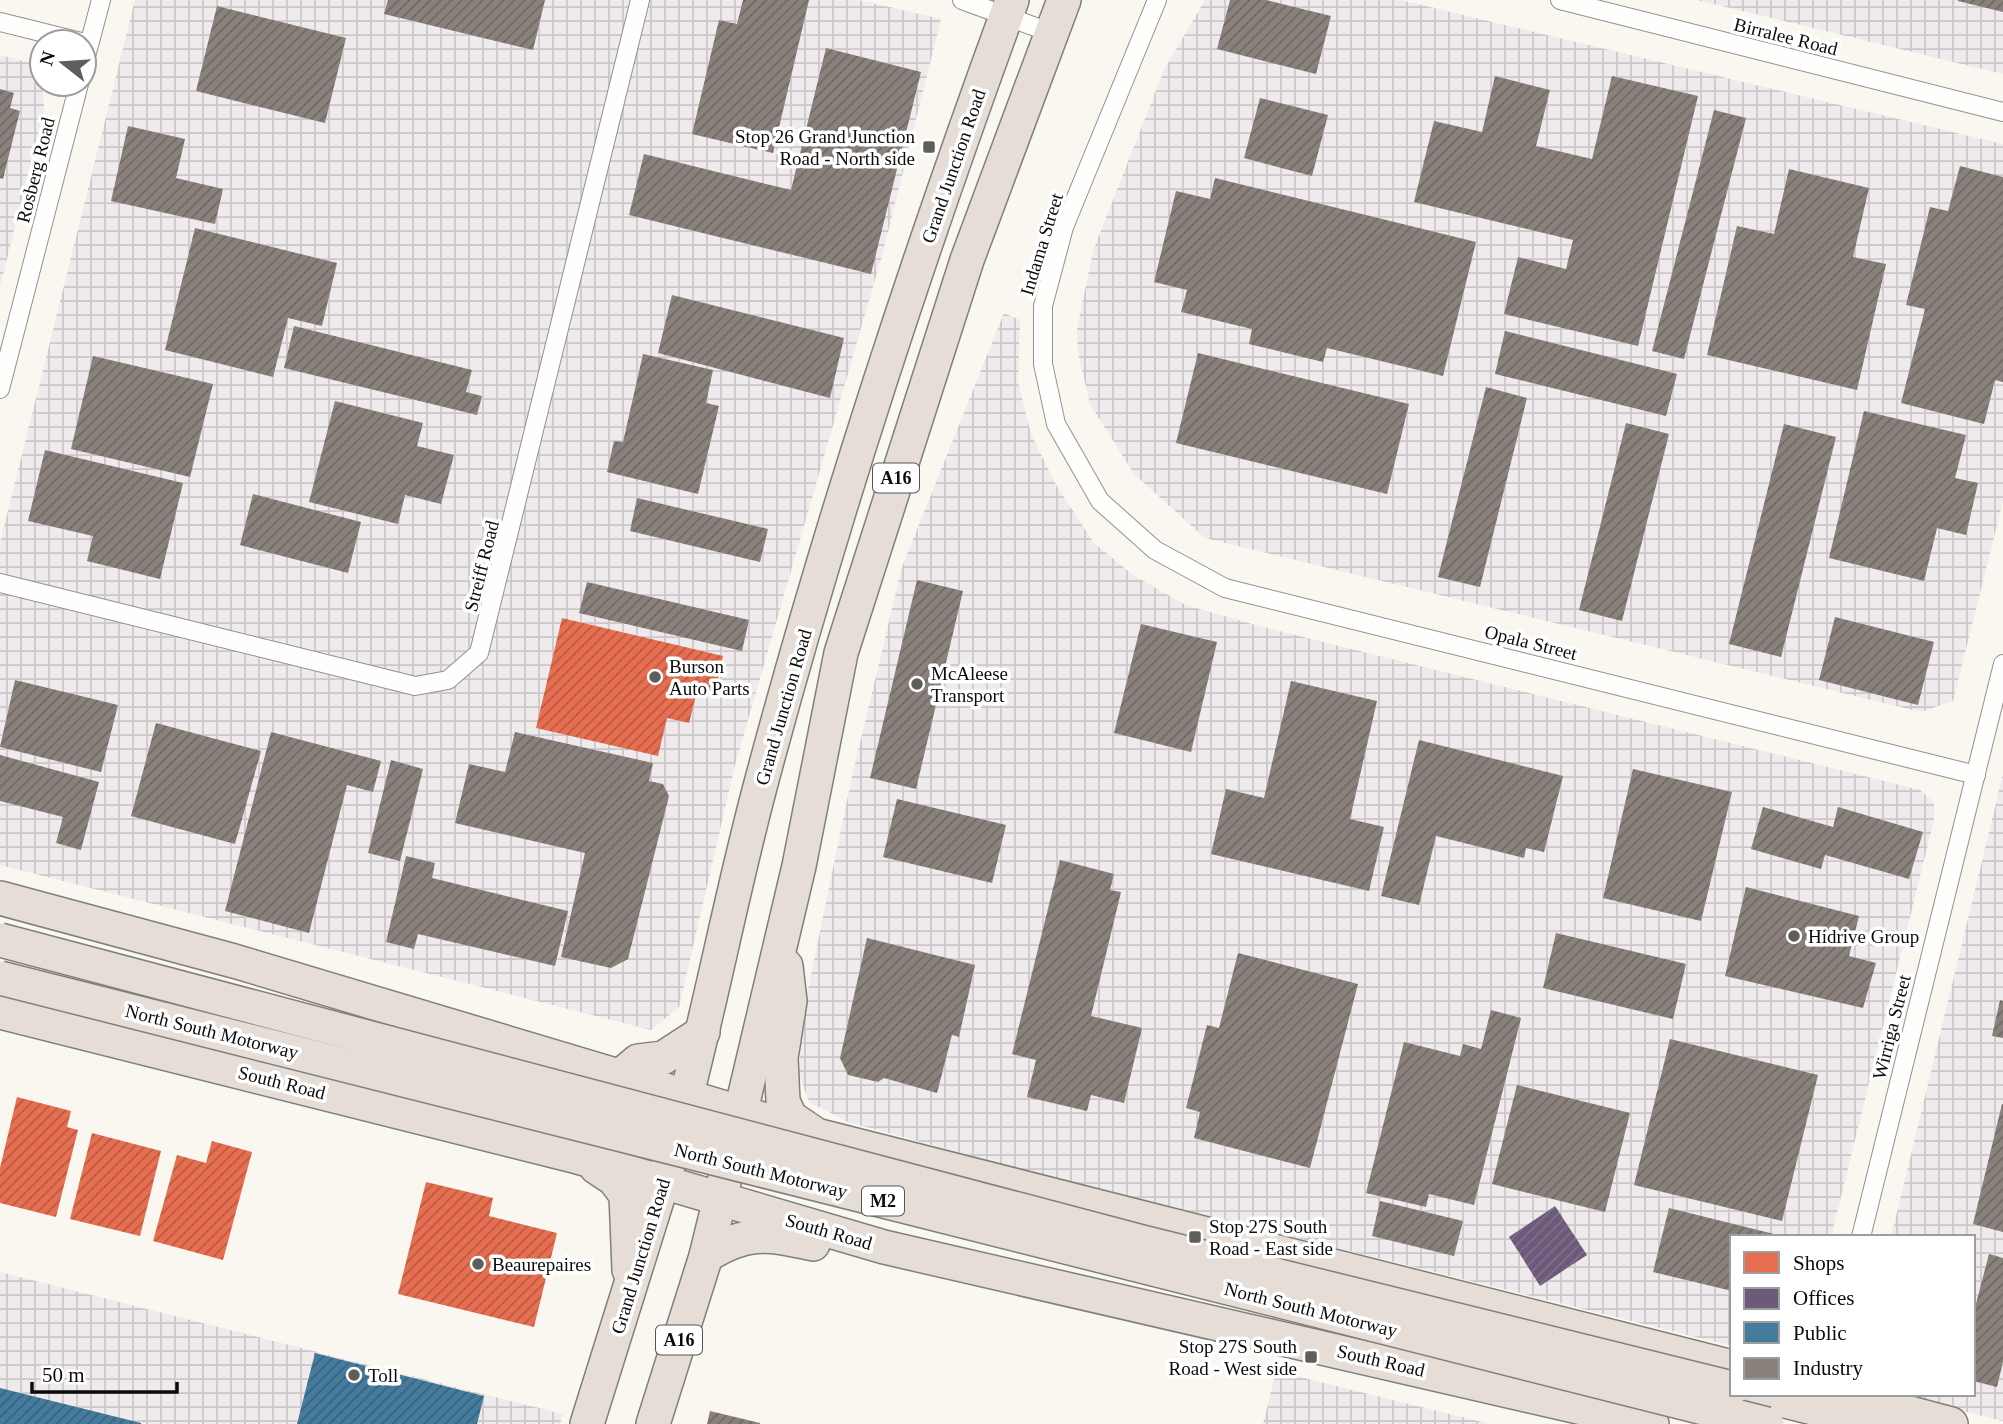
<svg xmlns="http://www.w3.org/2000/svg" width="2003" height="1424" viewBox="0 0 2003 1424" font-family="'Times New Roman',serif">
	<defs>
		<pattern id="industrial-grid" width="8" height="8" patternUnits="userSpaceOnUse" patternTransform="scale(1.75)"><rect width="8" height="8" fill="#efeaec"/><path d="M0 4h8M4 0v8" fill="none" stroke="#ccc7c9"/></pattern>
		<pattern id="shops-hatch" width="6" height="6" patternUnits="userSpaceOnUse" patternTransform="scale(1.75)"><rect width="6" height="6" fill="#e76f51"/><path d="M-1 1l2-2M0 6l6-6M5 7l2-2" fill="none" stroke="#b95941"/></pattern>
		<pattern id="offices-hatch" width="6" height="6" patternUnits="userSpaceOnUse" patternTransform="scale(1.75)"><rect width="6" height="6" fill="#6d597a"/><path d="M-1 1l2-2M0 6l6-6M5 7l2-2" fill="none" stroke="#7f7089"/></pattern>
		<pattern id="public-hatch" width="6" height="6" patternUnits="userSpaceOnUse" patternTransform="scale(1.75)"><rect width="6" height="6" fill="#457b9d"/><path d="M-1 1l2-2M0 6l6-6M5 7l2-2" fill="none" stroke="#38637e"/></pattern>
		<pattern id="industry-hatch" width="6" height="6" patternUnits="userSpaceOnUse" patternTransform="scale(1.75)"><rect width="6" height="6" fill="#8a817c"/><path d="M-1 1l2-2M0 6l6-6M5 7l2-2" fill="none" stroke="#6f6864"/></pattern>
	</defs>
	<rect width="100%" height="100%" fill="#f9f7f0"/>
	<g fill="url(#industrial-grid)">
		<path d="M 135,0 L 859,0 L 941,19 L 883,252 L 735,765 L 679,1007 L 651,1030 L 0,865 L 0,543 Z"/>
		<path d="M 1205,0 L 1401,0 L 2003,144 L 2003,501 L 1953,701 L 1921,712 L 1205,538 L 1134,474 L 1090,404 L 1078,353 L 1077,329 L 1093,251 L 1164,70 Z"/>
		<path d="M 1697,0 L 2003,0 L 2003,74 Z"/>
		<path d="M 0,55 L 31,63 L 42,77 L 44,109 L 0,287 Z"/>
		<path d="M 1004,313 L 1020,320 L 1018,382 L 1031,434 L 1056,485 L 1094,543 L 1133,575 L 1186,605 L 1259,626 L 1920,790 L 1934,803 L 1934,820 L 1831,1237 L 1732,1237 L 1732,1346 L 1020,1169 L 848,1122 L 809,1102 L 799,1074 L 803,1014 L 851,781 L 902,567 Z"/>
		<path d="M 2003,774 L 2003,1421 L 1895,1394 L 1973,1394 L 1973,1237 L 1891,1237 Z"/>
		<path d="M 0,1272 L 563,1414 L 560,1424 L 0,1424 Z"/>
		<path d="M 1276,1371 L 1490,1424 L 1263,1424 Z"/>
	</g>
	<g fill="url(#shops-hatch)">
		<path d="M 562,618 L 723,656 L 715,692 L 698,688 L 689,723 L 667,718 L 658,756 L 536,728 Z"/>
		<path d="M 17,1097 L 71,1111 L 67,1127 L 78,1130 L 56,1217 L 0,1203 L 0,1168 Z"/>
		<path d="M 92,1133 L 161,1151 L 140,1236 L 70,1219 Z"/>
		<path d="M 212,1141 L 252,1152 L 223,1260 L 153,1241 L 177,1155 L 206,1163 Z"/>
		<path d="M 426,1182 L 493,1198 L 489,1216 L 557,1233 L 534,1327 L 398,1294 Z"/>
	</g>
	<path fill="url(#offices-hatch)" d="M 1555,1206 L 1587,1255 L 1540,1286 L 1509,1237 Z"/>
	<g fill="url(#public-hatch)">
		<path d="M 315,1353 L 484,1396 L 477,1424 L 297,1424 Z"/>
		<path d="M 0,1388 L 141,1423 L 141,1424 L 0,1424 Z"/>
	</g>
	<g fill="url(#industry-hatch)">
		<path d="M 388,0 L 545,0 L 533,50 L 384,14 Z"/>
		<path d="M 743,0 L 809,0 L 773,153 L 692,134 L 719,20 L 737,24 Z"/>
		<path d="M 1230,0 L 1266,0 L 1331,16 L 1316,74 L 1217,49 Z"/>
		<path d="M 1958,0 L 2003,0 L 2003,12 L 1958,1 Z"/>
		<path d="M 217,6 L 346,38 L 325,123 L 196,91 Z"/>
		<path d="M 826,48 L 921,72 L 871,274 L 629,215 L 644,154 L 791,190 Z"/>
		<path d="M 1495,76 L 1550,90 L 1536,146 L 1592,159 L 1612,76 L 1698,96 L 1638,346 L 1504,314 L 1518,257 L 1566,269 L 1573,240 L 1414,202 L 1434,121 L 1482,132 Z"/>
		<path d="M 0,89 L 14,93 L 10,108 L 20,111 L 3,179 L 0,178 Z"/>
		<path d="M 1260,98 L 1328,115 L 1312,176 L 1244,158 Z"/>
		<path d="M 1714,110 L 1746,118 L 1684,359 L 1652,351 Z"/>
		<path d="M 128,126 L 185,139 L 176,178 L 223,189 L 215,224 L 111,201 Z"/>
		<path d="M 1960,166 L 2003,177 L 2003,382 L 1995,380 L 1984,424 L 1901,403 L 1925,309 L 1906,305 L 1930,207 L 1948,211 Z"/>
		<path d="M 1789,169 L 1869,188 L 1853,257 L 1886,264 L 1857,390 L 1707,355 L 1737,226 L 1774,234 Z"/>
		<path d="M 1215,178 L 1476,242 L 1443,376 L 1327,348 L 1323,362 L 1249,344 L 1252,329 L 1181,312 L 1187,290 L 1154,282 L 1176,191 L 1210,199 Z"/>
		<path d="M 195,228 L 337,263 L 322,326 L 288,318 L 273,377 L 165,350 Z"/>
		<path d="M 672,295 L 844,338 L 830,398 L 658,353 Z"/>
		<path d="M 294,326 L 472,370 L 466,392 L 482,396 L 477,415 L 284,368 Z"/>
		<path d="M 1505,331 L 1677,374 L 1666,416 L 1495,374 Z"/>
		<path d="M 1198,353 L 1409,404 L 1387,494 L 1176,443 Z"/>
		<path d="M 643,354 L 713,370 L 706,403 L 719,406 L 698,494 L 607,472 L 614,441 L 623,442 Z"/>
		<path d="M 93,356 L 213,384 L 190,477 L 71,449 Z"/>
		<path d="M 1486,387 L 1527,398 L 1480,587 L 1438,577 Z"/>
		<path d="M 335,401 L 423,423 L 417,446 L 454,455 L 441,504 L 405,495 L 398,524 L 309,502 Z"/>
		<path d="M 1864,411 L 1966,435 L 1955,478 L 1978,483 L 1966,535 L 1937,528 L 1924,581 L 1829,558 Z"/>
		<path d="M 1626,423 L 1669,434 L 1622,621 L 1579,610 Z"/>
		<path d="M 1784,424 L 1836,437 L 1781,657 L 1729,644 Z"/>
		<path d="M 45,450 L 183,483 L 160,579 L 87,561 L 93,536 L 28,521 Z"/>
		<path d="M 253,494 L 361,522 L 348,573 L 240,545 Z"/>
		<path d="M 637,498 L 768,529 L 760,562 L 630,531 Z"/>
		<path d="M 917,580 L 963,591 L 916,789 L 870,778 Z"/>
		<path d="M 587,582 L 749,620 L 742,651 L 579,613 Z"/>
		<path d="M 1835,617 L 1934,642 L 1918,705 L 1819,680 Z"/>
		<path d="M 1141,624 L 1217,642 L 1191,752 L 1114,733 Z"/>
		<path d="M 15,680 L 118,705 L 101,772 L 0,747 Z"/>
		<path d="M 1291,681 L 1377,701 L 1350,819 L 1384,827 L 1369,891 L 1211,854 L 1226,789 L 1264,798 Z"/>
		<path d="M 156,723 L 261,751 L 235,844 L 131,816 Z"/>
		<path d="M 271,732 L 381,761 L 373,792 L 347,785 L 309,933 L 225,911 Z"/>
		<path d="M 515,732 L 653,763 L 649,781 L 663,784 L 669,796 L 628,959 L 611,968 L 561,957 L 585,853 L 455,823 L 469,764 L 505,772 Z"/>
		<path d="M 1419,740 L 1563,776 L 1544,852 L 1526,848 L 1524,858 L 1436,836 L 1419,905 L 1381,896 Z"/>
		<path d="M 0,755 L 99,782 L 81,850 L 56,843 L 63,817 L 0,801 Z"/>
		<path d="M 391,760 L 423,769 L 400,861 L 368,853 Z"/>
		<path d="M 1633,769 L 1732,792 L 1701,921 L 1603,898 Z"/>
		<path d="M 897,799 L 1006,825 L 992,883 L 883,857 Z"/>
		<path d="M 1763,807 L 1833,827 L 1838,807 L 1923,832 L 1909,879 L 1825,855 L 1821,869 L 1751,849 Z"/>
		<path d="M 406,856 L 435,863 L 432,878 L 568,911 L 555,966 L 418,934 L 414,949 L 386,942 Z"/>
		<path d="M 1060,860 L 1114,874 L 1110,890 L 1121,892 L 1091,1016 L 1142,1028 L 1124,1103 L 1091,1095 L 1087,1111 L 1027,1097 L 1036,1060 L 1012,1054 Z"/>
		<path d="M 1746,887 L 1859,916 L 1849,956 L 1876,963 L 1863,1008 L 1725,976 Z"/>
		<path d="M 1556,933 L 1686,964 L 1673,1019 L 1543,988 Z"/>
		<path d="M 867,938 L 975,965 L 959,1037 L 952,1035 L 937,1093 L 884,1078 L 878,1082 L 848,1075 L 840,1058 Z"/>
		<path d="M 1238,953 L 1358,984 L 1310,1168 L 1194,1138 L 1200,1112 L 1186,1108 L 1207,1025 L 1219,1028 Z"/>
		<path d="M 2000,1000 L 2003,1001 L 2003,1038 L 1992,1036 Z"/>
		<path d="M 1491,1010 L 1521,1018 L 1474,1205 L 1429,1194 L 1426,1207 L 1366,1193 L 1404,1042 L 1460,1056 L 1463,1044 L 1481,1049 Z"/>
		<path d="M 1670,1039 L 1818,1075 L 1782,1221 L 1634,1185 Z"/>
		<path d="M 1517,1085 L 1630,1113 L 1605,1212 L 1492,1184 Z"/>
		<path d="M 2002,1104 L 2003,1104 L 2003,1232 L 1973,1224 Z"/>
		<path d="M 1380,1201 L 1463,1221 L 1454,1256 L 1372,1236 Z"/>
		<path d="M 1669,1208 L 1782,1236 L 1782,1237 L 1732,1237 L 1732,1291 L 1653,1272 Z"/>
		<path d="M 1989,1254 L 2003,1258 L 2003,1362 L 1997,1387 L 1973,1381 L 1973,1315 Z"/>
		<path d="M 710,1411 L 760,1423 L 760,1424 L 707,1424 Z"/>
	</g>
	<g fill="none" stroke-linecap="round" stroke-linejoin="round">
		<defs>
			<g id="street">
				<path d="M 962,0 L 1052,33"/>
				<path d="M 1157,0 L 1064,227 L 1043,306 L 1043,364 L 1056,424 L 1100,501 L 1155,550 L 1225,588 L 1976,775"/>
				<path d="M 1560,0 L 2003,112"/>
				<path d="M 0,22 L 81,42"/>
				<path d="M 84,64 L 101,0"/>
				<path d="M 0,389 L 79,84"/>
				<path d="M 0,583 L 415,686 L 448,680 L 479,653 L 640,0"/>
				<path d="M 1861,1237 L 2003,664"/>
			</g>
			<g id="highway">
				<path d="M 0,898 L 234,961 L 816,1135 L 1732,1367"/>
				<path d="M 786,966 L 790,1001 L 781,1058 L 783,1101 L 790,1117 L 812,1132"/>
				<path d="M 0,1012 L 574,1156 L 884,1247 L 1652,1424"/>
				<path d="M 619,1077 L 638,1061 L 663,1058 L 703,1032"/>
				<path d="M 681,1117 C 710,1008 731,896 760,787 C 831,520 917,259 1012,0"/>
				<path d="M 736,1132 L 799,866 L 841,653 L 967,260 L 1064,0"/>
				<path d="M 596,1167 L 614,1179 L 626,1195 L 629,1270"/>
				<path d="M 706,1256 C 746,1230 768,1234 813,1244"/>
				<path d="M 1757,1394 L 1877,1424"/>
				<path d="M 1853,1398 L 1951,1424"/>
				<path d="M 587,1424 L 669,1162"/>
				<path d="M 653,1424 L 706,1256 L 725,1178"/>
			</g>
		</defs>
		<use href="#street" stroke="#92918e" stroke-width="20"/>
		<use href="#highway" stroke="#7f7f7b" stroke-width="36"/>
		<use href="#street" stroke="#fefefd" stroke-width="18"/>
		<use href="#highway" stroke="#e6ddd6" stroke-width="33"/>
		<defs>
			<g id="highway-bridge">
				<path d="M 0,940 L 1142,1242 L 1732,1388"/>
				<path d="M 0,978 L 1767,1424"/>
			</g>
		</defs>
		<use href="#highway-bridge" stroke="#7f7f7b" stroke-width="36" stroke-linecap="butt"/>
		<use href="#highway-bridge" stroke="#e6ddd6" stroke-width="33"/>
	</g>
	<g fill="#5e5e5b" stroke="#fff" stroke-width="2.5">
		<rect x="922" y="140" width="14" height="14" rx="3.5"/>
		<circle cx="655" cy="677" r="7"/>
		<circle cx="917" cy="684" r="7"/>
		<circle cx="1794" cy="936" r="7"/>
		<rect x="1188" y="1230" width="14" height="14" rx="3.5"/>
		<circle cx="478" cy="1264" r="7"/>
		<rect x="1304" y="1350" width="14" height="14" rx="3.5"/>
		<circle cx="354" cy="1375" r="7"/>
	</g>
	<g text-anchor="middle" stroke-width="7" stroke-linejoin="round" paint-order="stroke">
		<g fill="#fff" stroke="#545454" stroke-width="2">
			<rect x="873" y="463.5" width="46" height="29" rx="5"/>
			<rect x="862" y="1186.5" width="42" height="29" rx="5"/>
			<rect x="656" y="1325.5" width="46" height="29" rx="5"/>
		</g>
		<g font-size="18" font-weight="bold" fill="#0b0b0b">
			<text x="896" y="484">A16</text>
			<text x="883" y="1207">M2</text>
			<text x="679" y="1346">A16</text>
		</g>
		<g font-size="19" fill="#0b0b0b" stroke="#fff">
			<text transform="translate(1786 36) rotate(14)" y="7">Birralee Road</text>
			<text transform="translate(953 166) rotate(-71)" y="7">Grand Junction Road</text>
			<text transform="translate(35 170) rotate(-76)" y="7">Rosberg Road</text>
			<text transform="translate(1041 244) rotate(-73)" y="7">Indama Street</text>
			<text transform="translate(481 566) rotate(-76)" y="7">Streiff Road</text>
			<text transform="translate(1531 642) rotate(14)" y="7">Opala Street</text>
			<text transform="translate(783 707) rotate(-74)" y="7">Grand Junction Road</text>
			<text transform="translate(1891 1027) rotate(-76)" y="7">Wirriga Street</text>
			<text transform="translate(212 1031) rotate(14)" y="7">North South Motorway</text>
			<text transform="translate(282 1082) rotate(14)" y="7">South Road</text>
			<text transform="translate(761 1170) rotate(14)" y="7">North South Motorway</text>
			<text transform="translate(829 1231) rotate(16)" y="7">South Road</text>
			<text transform="translate(640 1256) rotate(-73)" y="7">Grand Junction Road</text>
			<text transform="translate(1311 1309) rotate(14)" y="7">North South Motorway</text>
			<text transform="translate(1381 1360) rotate(13)" y="7">South Road</text>
		</g>
		<g font-size="19" fill="#0b0b0b" stroke="#fff" text-anchor="start">
			<text x="915" y="143" text-anchor="end">Stop 26 Grand Junction<tspan x="915" dy="22">Road - North side</tspan></text>
			<text x="669" y="673">Burson<tspan x="669" dy="22">Auto Parts</tspan></text>
			<text x="931" y="680">McAleese<tspan x="931" dy="22">Transport</tspan></text>
			<text x="1808" y="943">Hidrive Group</text>
			<text x="1209" y="1233">Stop 27S South<tspan x="1209" dy="22">Road - East side</tspan></text>
			<text x="492" y="1271">Beaurepaires</text>
			<text x="1297" y="1353" text-anchor="end">Stop 27S South<tspan x="1297" dy="22">Road - West side</tspan></text>
			<text x="368" y="1382">Toll</text>
		</g>
	</g>
	<rect x="1730" y="1235" width="245" height="161" fill="#ffffff" stroke="#9d9d9d" stroke-width="2"/>
	<rect x="1744" y="1252" width="35" height="21" fill="#e76f51" stroke="#9d9d9d" stroke-width="2"/>
	<text x="1793" y="1270" font-size="21" fill="#0b0b0b">Shops</text>
	<rect x="1744" y="1288" width="35" height="21" fill="#6d597a" stroke="#9d9d9d" stroke-width="2"/>
	<text x="1793" y="1305" font-size="21" fill="#0b0b0b">Offices</text>
	<rect x="1744" y="1322" width="35" height="21" fill="#457b9d" stroke="#9d9d9d" stroke-width="2"/>
	<text x="1793" y="1340" font-size="21" fill="#0b0b0b">Public</text>
	<rect x="1744" y="1358" width="35" height="21" fill="#8a817c" stroke="#9d9d9d" stroke-width="2"/>
	<text x="1793" y="1375" font-size="21" fill="#0b0b0b">Industry</text>
	<g transform="translate(63 63) rotate(287)"><circle r="33" fill="#ffffff" stroke="#9d9d9d" stroke-width="2"/>
	<path d="M0-5L12 26L0 18L-12 26Z" fill="#5e5e5b"/>
	<text y="-10" font-size="19" font-weight="bold" text-anchor="middle" fill="#0b0b0b">N</text>
	</g>
	<path d="M32 1382v10h145v-10" fill="none" stroke="#0b0b0b" stroke-width="3.5"/>
	<text x="42" y="1382" font-size="21" fill="#0b0b0b" stroke="#ffffff" stroke-width="5" paint-order="stroke">50 m</text>
</svg>
